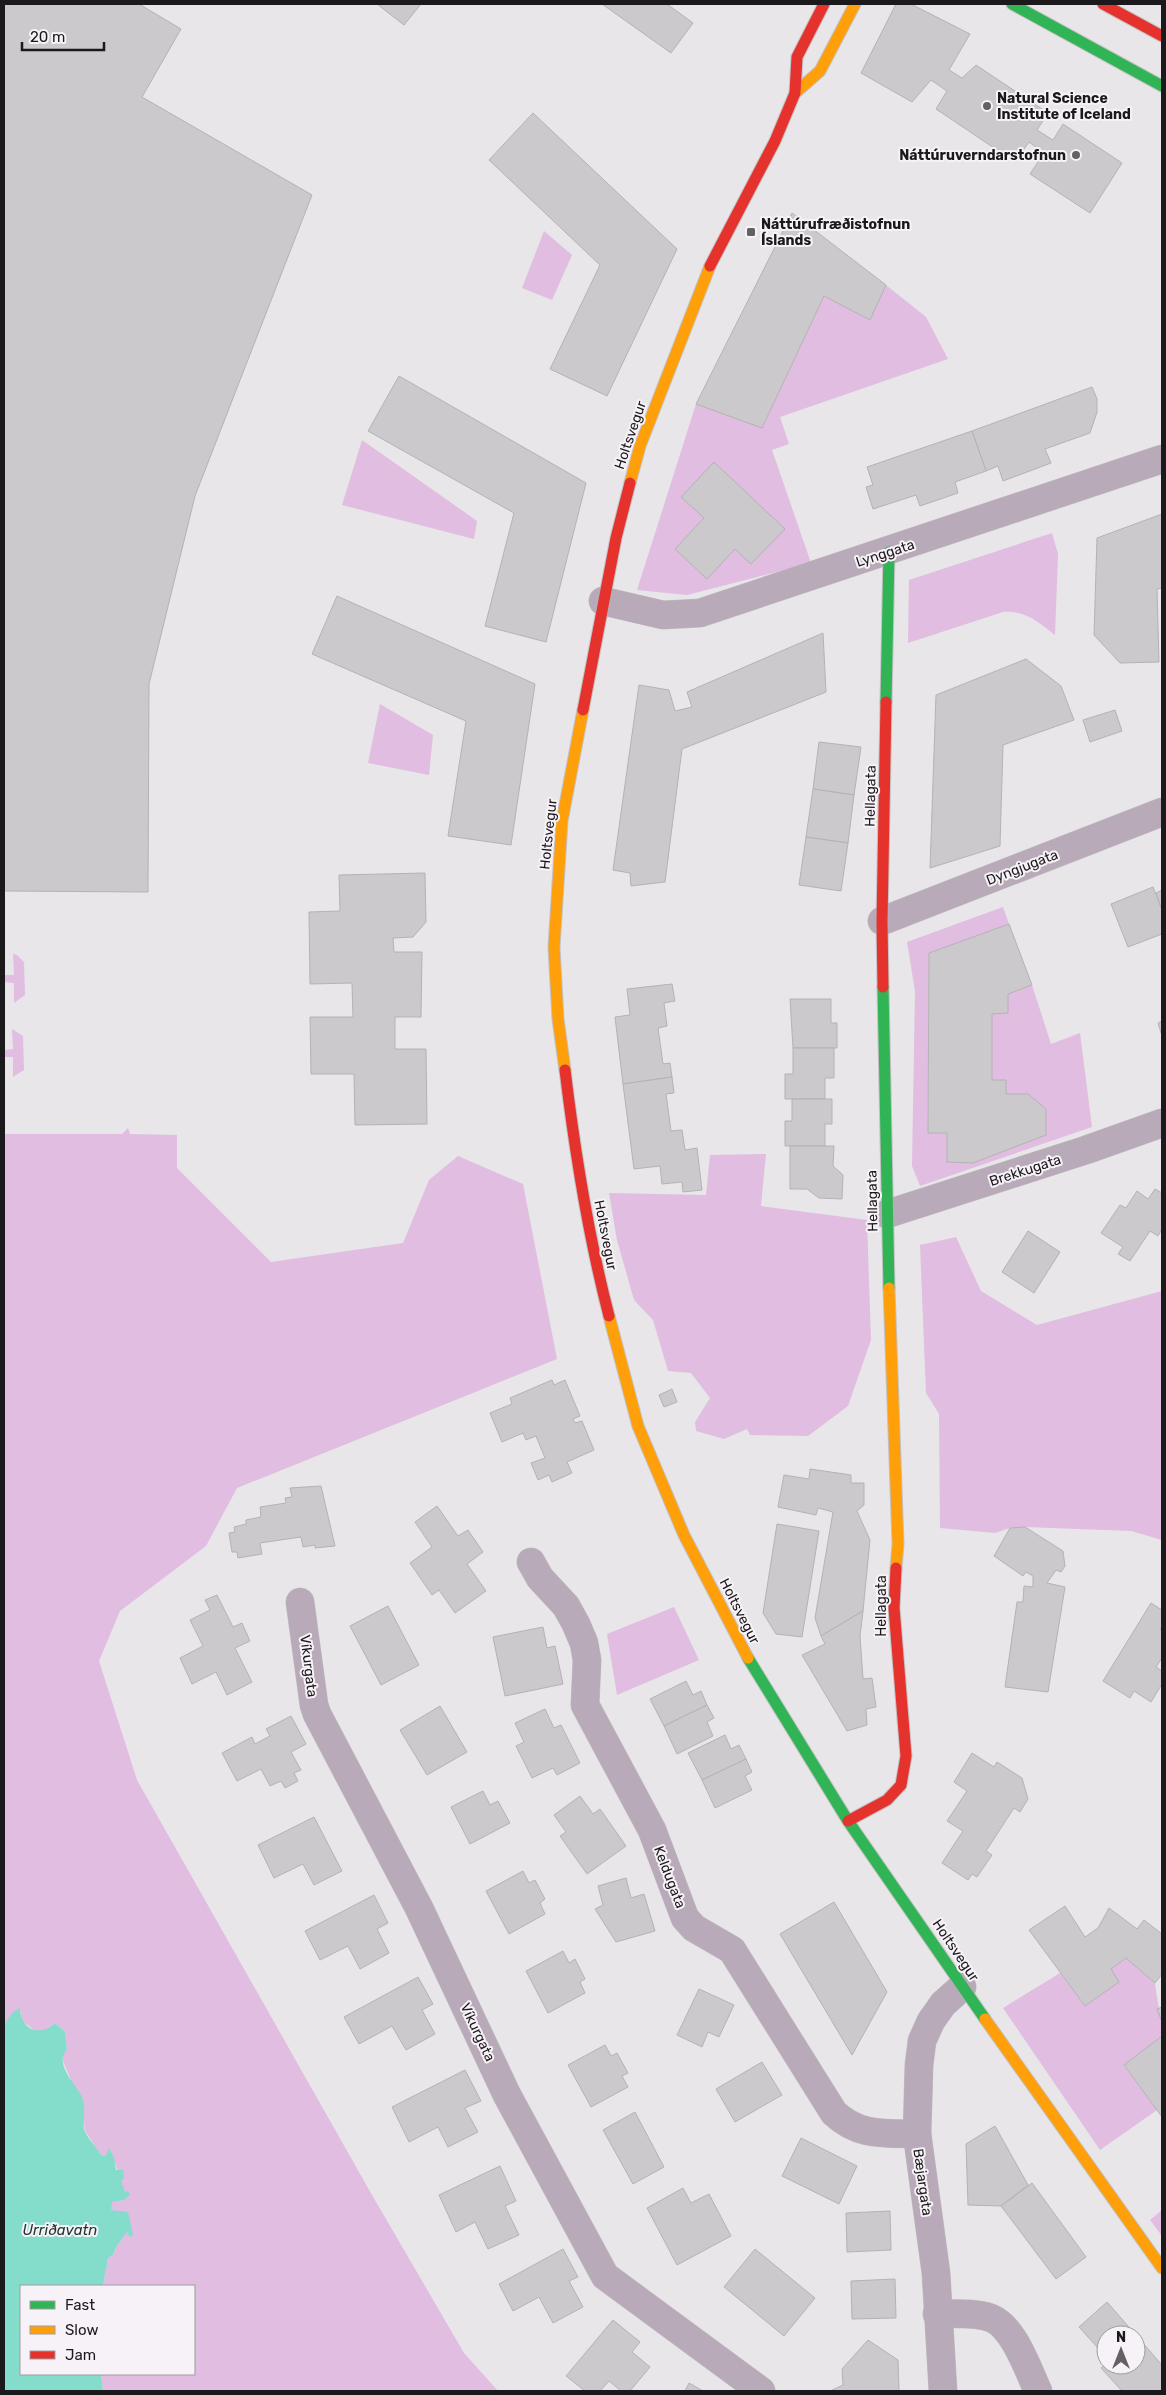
<svg xmlns="http://www.w3.org/2000/svg" width="1166" height="2395" viewBox="0 0 1166 2395" font-family="Rubik,sans-serif">
	<rect width="100%" height="100%" fill="#e8e6e8"/>
	<g fill="#e0bde1">
		<path d="M 544,231 L 572,255 L 552,300 L 522,288 Z"/>
		<path d="M 886,285 L 926,317 L 948,359 L 780,417 L 789,444 L 772,450 L 811,563 L 687,595 L 637,590 L 696,404 L 762,428 L 824,296 L 869,319 Z"/>
		<path d="M 362,440 L 477,521 L 474,539 L 342,505 Z"/>
		<path d="M 1052,533 L 1058,554 L 1055,635 C 1038,622 1025,610 1003,612 L 908,643 L 909,580 Z"/>
		<path d="M 380,704 L 433,735 L 429,775 L 368,763 Z"/>
		<path d="M 1003,907 L 1009,924 L 929,953 L 928,1133 L 947,1133 L 947,1162 L 973,1163 L 1046,1109 L 1028,1094 L 1006,1094 L 1006,1080 L 992,1080 L 992,1014 L 1008,1013 L 1008,994 L 1032,985 L 1051,1044 L 1080,1033 L 1092,1127 L 920,1186 L 912,1166 L 915,991 L 907,942 Z"/>
		<path d="M 13,954 L 17,955 L 24,962 L 25,995 L 14,1003 L 14,983 L 4,982 L 4,975 L 14,975 Z"/>
		<path d="M 12,1029 L 23,1036 L 24,1070 L 13,1077 L 13,1057 L 4,1057 L 4,1050 L 13,1049 Z"/>
		<path d="M 128,1128 L 130,1134 L 177,1135 L 177,1168 L 271,1262 L 403,1243 L 429,1180 L 458,1156 L 523,1184 L 557,1359 L 237,1488 L 206,1546 L 120,1611 L 99,1661 L 137,1780 L 372,2195 L 464,2353 L 498,2391 L 103,2391 L 101,2374 L 194,2374 L 194,2286 L 103,2286 L 108,2258 L 113,2255 L 116,2247 L 127,2232 L 133,2235 L 111,2210 L 111,2202 L 124,2200 C 125,2191 115,2160 110,2153 L 106,2156 L 101,2155 L 85,2131 L 82,2097 L 73,2085 L 63,2061 L 63,2053 L 67,2049 L 65,2032 L 55,2023 L 47,2030 L 37,2032 L 22,2021 L 20,2009 L 4,2025 L 4,1134 L 122,1134 Z"/>
		<path d="M 766,1154 L 761,1206 L 867,1220 L 871,1340 L 848,1406 L 808,1436 L 750,1435 L 747,1429 L 724,1439 L 696,1431 L 695,1422 L 710,1398 L 691,1373 L 668,1371 L 653,1320 L 634,1300 L 617,1240 L 609,1193 L 706,1195 L 710,1155 Z"/>
		<path d="M 956,1237 L 981,1291 L 1037,1325 L 1162,1291 L 1162,1540 L 1131,1531 L 1025,1527 L 1010,1528 L 995,1533 L 940,1528 L 939,1414 L 926,1393 L 920,1245 Z"/>
		<path d="M 674,1607 L 699,1660 L 617,1695 L 607,1634 Z"/>
		<path d="M 1126,1958 L 1155,1983 C 1157,2001 1162,2019 1162,2036 L 1124,2066 L 1157,2110 L 1100,2150 L 1003,2008 L 1060,1973 L 1085,2006 L 1118,1983 L 1111,1969 Z"/>
		<path d="M 1162,2210 L 1162,2236 L 1150,2220 Z"/>
	</g>
	<path fill="#84dccb" d="M 20,2008 C 20,2029 40,2038 55,2023 L 65,2032 L 67,2049 C 53,2064 77,2085 82,2097 C 86,2106 83,2119 84,2129 C 86,2137 97,2147 101,2155 L 106,2156 L 109,2148 L 114,2158 L 116,2170 L 123,2170 L 124,2178 L 121,2181 L 125,2192 L 128,2191 L 130,2195 L 124,2200 L 112,2202 L 111,2210 L 128,2212 L 133,2235 L 130,2237 L 127,2232 L 116,2247 L 113,2255 L 108,2258 L 103,2286 L 21,2286 L 21,2374 L 101,2374 L 103,2391 L 4,2391 L 4,2025 L 12,2013 Z"/>
	<g fill="#cbc9cb" stroke="#b4b2b4">
		<path d="M 4,4 L 139,4 L 181,29 L 142,97 L 312,195 L 195,496 L 149,684 L 148,892 L 4,891 Z"/>
		<path d="M 377,4 L 421,4 L 404,25 Z"/>
		<path d="M 602,4 L 667,4 L 693,23 L 671,53 Z"/>
		<path d="M 896,4 L 911,4 L 970,34 L 949,70 L 962,78 L 976,65 L 1048,113 L 1037,130 L 1053,140 L 1063,124 L 1122,163 L 1090,213 L 1030,174 L 1044,153 L 1029,142 L 1015,162 L 936,109 L 947,91 L 931,80 L 912,102 L 861,73 Z"/>
		<path d="M 533,113 L 677,249 L 607,396 L 550,369 L 600,265 L 489,160 Z"/>
		<path d="M 792,213 L 886,285 L 870,320 L 824,296 L 762,428 L 696,404 Z"/>
		<path d="M 399,376 L 586,483 L 546,642 L 485,626 L 514,513 L 368,431 Z"/>
		<path d="M 1092,387 L 1097,399 L 1097,412 L 1090,433 L 1045,449 L 1051,463 L 1003,481 L 998,466 L 986,471 L 972,431 Z"/>
		<path d="M 972,431 L 986,471 L 955,482 L 958,493 L 920,506 L 916,495 L 873,509 L 866,487 L 873,485 L 867,467 Z"/>
		<path d="M 714,462 L 785,529 L 751,564 L 735,549 L 707,579 L 675,549 L 704,518 L 681,497 Z"/>
		<path d="M 1162,514 L 1162,588 L 1157,589 L 1159,662 L 1120,663 L 1094,635 L 1097,538 Z"/>
		<path d="M 337,596 L 535,684 L 511,845 L 448,836 L 466,721 L 312,654 Z"/>
		<path d="M 823,633 L 826,692 L 682,749 L 665,882 L 631,886 L 630,873 L 613,870 L 639,685 L 669,690 L 675,711 L 692,707 L 687,692 Z"/>
		<path d="M 1026,659 L 1061,686 L 1074,720 L 1003,745 L 1000,846 L 930,868 L 936,695 Z"/>
		<path d="M 1115,710 L 1122,731 L 1090,742 L 1083,720 Z"/>
		<path d="M 819,742 L 861,747 L 854,795 L 813,789 Z"/>
		<path d="M 813,789 L 854,795 L 848,843 L 806,837 Z"/>
		<path d="M 806,837 L 848,843 L 841,891 L 799,885 Z"/>
		<path d="M 425,873 L 426,922 L 413,937 L 393,938 L 394,952 L 422,952 L 421,1017 L 395,1017 L 395,1049 L 426,1049 L 427,1124 L 355,1125 L 354,1074 L 311,1074 L 310,1017 L 353,1017 L 352,983 L 310,984 L 309,912 L 340,911 L 339,875 Z"/>
		<path d="M 1153,887 L 1162,910 L 1162,934 L 1128,947 L 1111,904 Z"/>
		<path d="M 1162,890 L 1162,910 L 1156,893 Z"/>
		<path d="M 1009,924 L 1032,985 L 1008,994 L 1008,1013 L 992,1014 L 992,1080 L 1006,1080 L 1006,1094 L 1028,1094 L 1046,1109 L 1046,1135 L 973,1163 L 947,1162 L 947,1133 L 928,1133 L 929,953 Z"/>
		<path d="M 672,984 L 675,1001 L 664,1003 L 667,1026 L 658,1028 L 663,1064 L 670,1063 L 672,1077 L 623,1084 L 615,1017 L 630,1015 L 627,989 Z"/>
		<path d="M 790,999 L 831,999 L 831,1023 L 837,1023 L 837,1048 L 793,1048 Z"/>
		<path d="M 1162,1021 L 1162,1036 L 1158,1023 Z"/>
		<path d="M 793,1048 L 834,1048 L 834,1078 L 825,1078 L 825,1099 L 785,1099 L 785,1074 L 793,1074 Z"/>
		<path d="M 672,1077 L 674,1093 L 666,1094 L 671,1131 L 682,1130 L 685,1150 L 697,1148 L 702,1190 L 683,1192 L 682,1182 L 662,1184 L 660,1166 L 634,1169 L 623,1084 Z"/>
		<path d="M 792,1099 L 832,1099 L 832,1124 L 825,1124 L 825,1146 L 785,1146 L 785,1121 L 792,1121 Z"/>
		<path d="M 790,1146 L 834,1146 L 833,1166 L 843,1175 L 842,1199 L 819,1198 L 807,1189 L 790,1189 Z"/>
		<path d="M 1155,1189 L 1162,1193 L 1162,1229 L 1158,1236 L 1150,1231 L 1130,1261 L 1118,1254 L 1123,1247 L 1101,1233 L 1120,1205 L 1126,1208 L 1137,1191 L 1148,1199 Z"/>
		<path d="M 1028,1231 L 1060,1252 L 1034,1293 L 1002,1272 Z"/>
		<path d="M 552,1380 L 554,1385 L 565,1380 L 580,1416 L 573,1419 L 575,1423 L 582,1421 L 594,1450 L 567,1462 L 572,1473 L 552,1482 L 549,1475 L 538,1480 L 531,1463 L 545,1458 L 536,1436 L 526,1440 L 523,1433 L 502,1442 L 490,1413 L 512,1404 L 510,1398 Z"/>
		<path d="M 672,1389 L 677,1402 L 664,1407 L 659,1395 Z"/>
		<path d="M 810,1469 L 851,1475 L 851,1483 L 864,1483 L 864,1505 L 857,1511 L 870,1540 L 863,1611 L 821,1636 L 815,1618 L 833,1512 L 818,1508 L 816,1515 L 778,1507 L 784,1475 L 809,1479 Z"/>
		<path d="M 321,1486 L 335,1546 L 315,1548 L 315,1545 L 303,1547 L 301,1537 L 260,1543 L 262,1554 L 238,1558 L 237,1552 L 232,1552 L 229,1533 L 235,1532 L 234,1527 L 246,1524 L 246,1520 L 261,1517 L 260,1507 L 286,1503 L 285,1498 L 292,1497 L 290,1488 Z"/>
		<path d="M 437,1506 L 458,1536 L 468,1530 L 483,1552 L 467,1564 L 486,1591 L 455,1613 L 439,1590 L 432,1595 L 410,1563 L 432,1547 L 415,1522 Z"/>
		<path d="M 777,1524 L 819,1531 L 802,1637 L 776,1634 L 763,1613 Z"/>
		<path d="M 1025,1527 L 1063,1551 L 1065,1566 L 1061,1572 L 1056,1570 L 1047,1583 L 1065,1587 L 1048,1692 L 1005,1687 L 1017,1602 L 1023,1602 L 1024,1586 L 1033,1587 L 1033,1576 L 1026,1572 L 1023,1576 L 994,1556 L 1010,1528 Z"/>
		<path d="M 217,1595 L 233,1627 L 242,1623 L 250,1641 L 235,1648 L 252,1682 L 227,1695 L 216,1672 L 192,1684 L 180,1658 L 203,1646 L 190,1620 L 210,1610 L 205,1600 Z"/>
		<path d="M 1151,1603 L 1162,1610 L 1162,1626 L 1160,1630 L 1162,1631 L 1162,1658 L 1156,1667 L 1162,1671 L 1162,1684 L 1151,1702 L 1134,1691 L 1130,1698 L 1103,1681 Z"/>
		<path d="M 388,1606 L 419,1665 L 381,1685 L 350,1626 Z"/>
		<path d="M 863,1611 L 860,1636 L 863,1679 L 872,1678 L 876,1707 L 866,1709 L 867,1725 L 847,1731 L 802,1655 L 825,1644 L 821,1636 Z"/>
		<path d="M 543,1627 L 547,1648 L 555,1646 L 563,1684 L 505,1696 L 493,1637 Z"/>
		<path d="M 686,1681 L 693,1695 L 701,1691 L 707,1705 L 664,1726 L 650,1699 Z"/>
		<path d="M 707,1705 L 714,1718 L 707,1722 L 713,1736 L 677,1754 L 664,1726 Z"/>
		<path d="M 440,1706 L 467,1752 L 427,1775 L 400,1730 Z"/>
		<path d="M 545,1709 L 554,1728 L 561,1725 L 580,1763 L 557,1775 L 553,1768 L 532,1778 L 516,1746 L 524,1742 L 515,1723 Z"/>
		<path d="M 291,1716 L 306,1744 L 291,1752 L 301,1770 L 294,1773 L 298,1781 L 285,1788 L 281,1781 L 270,1786 L 261,1769 L 237,1781 L 222,1753 L 252,1737 L 255,1744 L 270,1736 L 266,1729 Z"/>
		<path d="M 725,1735 L 731,1749 L 739,1745 L 746,1759 L 702,1780 L 688,1753 Z"/>
		<path d="M 972,1753 L 994,1767 L 997,1762 L 1022,1778 L 1028,1799 L 1020,1812 L 1014,1808 L 986,1851 L 992,1855 L 977,1877 L 972,1874 L 968,1880 L 942,1863 L 963,1831 L 947,1821 L 967,1791 L 954,1782 Z"/>
		<path d="M 746,1759 L 752,1772 L 745,1776 L 752,1790 L 715,1808 L 702,1780 Z"/>
		<path d="M 483,1791 L 490,1805 L 498,1801 L 510,1823 L 470,1844 L 451,1807 Z"/>
		<path d="M 580,1796 L 593,1814 L 600,1809 L 626,1846 L 587,1874 L 560,1836 L 566,1832 L 554,1815 Z"/>
		<path d="M 314,1817 L 342,1871 L 314,1885 L 303,1864 L 274,1878 L 258,1845 Z"/>
		<path d="M 523,1871 L 529,1883 L 535,1880 L 545,1899 L 540,1903 L 545,1914 L 509,1934 L 486,1891 Z"/>
		<path d="M 626,1878 L 631,1898 L 644,1894 L 655,1931 L 616,1942 L 595,1909 L 603,1905 L 598,1886 Z"/>
		<path d="M 374,1895 L 388,1923 L 377,1929 L 389,1953 L 360,1969 L 348,1946 L 320,1960 L 305,1931 Z"/>
		<path d="M 834,1902 L 887,1992 L 852,2055 L 780,1934 Z"/>
		<path d="M 1065,1906 L 1085,1937 L 1098,1928 L 1109,1908 L 1137,1929 L 1144,1920 L 1162,1934 L 1162,1974 L 1155,1983 L 1126,1958 L 1111,1969 L 1119,1982 L 1085,2006 L 1029,1930 Z"/>
		<path d="M 563,1951 L 569,1963 L 575,1959 L 585,1979 L 580,1982 L 585,1993 L 548,2013 L 526,1971 Z"/>
		<path d="M 418,1977 L 433,2004 L 422,2010 L 435,2034 L 406,2050 L 392,2026 L 359,2044 L 344,2017 Z"/>
		<path d="M 699,1989 L 734,2005 L 719,2037 L 708,2032 L 702,2047 L 677,2035 Z"/>
		<path d="M 1162,2007 L 1162,2022 L 1157,2009 Z"/>
		<path d="M 1162,2036 L 1162,2117 L 1124,2065 Z"/>
		<path d="M 605,2045 L 611,2056 L 617,2053 L 628,2073 L 622,2076 L 628,2087 L 591,2107 L 568,2065 Z"/>
		<path d="M 762,2062 L 782,2095 L 735,2122 L 716,2089 Z"/>
		<path d="M 465,2070 L 481,2101 L 465,2108 L 478,2132 L 448,2147 L 438,2127 L 409,2142 L 392,2107 Z"/>
		<path d="M 635,2112 L 664,2167 L 633,2184 L 603,2130 Z"/>
		<path d="M 995,2126 L 1028,2185 L 1001,2206 L 968,2205 L 966,2144 Z"/>
		<path d="M 801,2138 L 857,2166 L 839,2204 L 782,2176 Z"/>
		<path d="M 500,2166 L 516,2201 L 505,2206 L 519,2235 L 488,2249 L 475,2222 L 456,2232 L 439,2195 Z"/>
		<path d="M 1032,2183 L 1086,2257 L 1056,2279 L 1001,2206 Z"/>
		<path d="M 683,2188 L 691,2203 L 709,2194 L 731,2236 L 677,2265 L 647,2208 Z"/>
		<path d="M 890,2211 L 891,2250 L 847,2252 L 846,2213 Z"/>
		<path d="M 563,2249 L 578,2277 L 569,2281 L 583,2307 L 553,2323 L 539,2297 L 513,2311 L 499,2284 Z"/>
		<path d="M 755,2249 L 815,2298 L 784,2336 L 724,2287 Z"/>
		<path d="M 895,2279 L 896,2318 L 852,2319 L 851,2281 Z"/>
		<path d="M 1107,2302 L 1162,2365 L 1162,2391 L 1122,2391 L 1101,2368 L 1106,2364 L 1136,2365 L 1136,2335 L 1106,2335 L 1106,2357 L 1079,2327 Z"/>
		<path d="M 613,2320 L 640,2342 L 632,2352 L 650,2367 L 630,2391 L 621,2391 L 609,2381 L 600,2391 L 585,2391 L 566,2376 Z"/>
		<path d="M 868,2340 L 898,2360 L 899,2391 L 830,2391 L 843,2385 L 842,2369 Z"/>
		<path d="M 689,2383 L 703,2391 L 685,2391 Z"/>
	</g>
	<g fill="none" stroke-linecap="round" stroke-linejoin="round">
		<defs>
			<g id="street">
				<path d="M 603,601 L 663,615 L 700,613 L 1162,459"/>
				<path d="M 882,921 L 1162,812"/>
				<path d="M 887,1214 L 1086,1150 L 1162,1123"/>
				<path d="M 531,1562 L 540,1578 L 566,1606 L 576,1624 L 584,1643 L 587,1660 L 585,1705 L 652,1830 L 685,1918 L 694,1928 L 732,1950 L 834,2113 C 860,2137 884,2133 917,2134"/>
				<path d="M 300,1602 L 314,1705 L 317,1714 L 419,1908 L 507,2095 L 605,2276 L 761,2391"/>
				<path d="M 937,2314 C 954,2314 975,2312 991,2318 C 1014,2327 1028,2370 1038,2391"/>
				<path d="M 943,2391 L 936,2273 L 917,2134 L 919,2065 L 922,2041 L 931,2021 L 943,2004 L 962,1987"/>
			</g>
			<g id="fast">
				<path d="M 1012,4 L 1162,86"/>
				<path d="M 886,702 L 889,552"/>
				<path d="M 883,987 L 889,1288"/>
				<path d="M 748,1658 L 848,1821 L 985,2019"/>
			</g>
			<g id="slow">
				<path d="M 795,93 L 820,71 L 855,4"/>
				<path d="M 630,483 L 640,446 L 710,266"/>
				<path d="M 565,1070 L 558,1019 L 554,947 L 562,821 L 583,710"/>
				<path d="M 889,1288 L 898,1544 L 896,1568"/>
				<path d="M 609,1316 L 638,1426 L 684,1535 L 748,1658"/>
				<path d="M 985,2019 L 1162,2268"/>
			</g>
			<g id="jam">
				<path d="M 1103,4 L 1162,36"/>
				<path d="M 710,266 L 775,141 L 795,93 L 797,57 L 824,4"/>
				<path d="M 583,710 L 616,538 L 630,483"/>
				<path d="M 883,987 L 882,921 L 886,702"/>
				<path d="M 565,1070 C 575,1153 588,1235 609,1316"/>
				<path d="M 848,1821 L 887,1800 L 901,1785 L 906,1756 L 894,1608 L 896,1568"/>
			</g>
		</defs>
		<use href="#street" stroke="#c3c1c3" stroke-width="29"/>
		<use href="#fast" stroke="#c3c1c3" stroke-width="13"/>
		<use href="#slow" stroke="#c3c1c3" stroke-width="13"/>
		<use href="#jam" stroke="#c3c1c3" stroke-width="13"/>
		<use href="#street" stroke="#b8aab8" stroke-width="28"/>
		<use href="#fast" stroke="#30b455" stroke-width="11"/>
		<use href="#slow" stroke="#ff9f0a" stroke-width="11"/>
		<use href="#jam" stroke="#e5322d" stroke-width="11"/>
	</g>
	<g fill="#636163" stroke="#f7f2f7" stroke-width="2">
		<circle cx="987" cy="106" r="5"/>
		<circle cx="1076" cy="155" r="5"/>
		<rect x="746" y="227" width="10" height="10" rx="2.5"/>
	</g>
	<g text-anchor="middle" stroke-width="4" stroke-linejoin="round" paint-order="stroke">
		<g font-size="14" font-weight="bold" fill="#1b191b" stroke="#f7f2f7" text-anchor="start">
			<text x="997" y="103">Natural Science<tspan x="997" dy="16">Institute of Iceland</tspan></text>
			<text x="1066" y="160" text-anchor="end">Náttúruverndarstofnun</text>
			<text x="761" y="229">Náttúrufræðistofnun<tspan x="761" dy="16">Íslands</tspan></text>
		</g>
		<g font-size="14" fill="#1b191b" stroke="#f7f2f7">
			<text transform="translate(630 435) rotate(-71)" y="5">Holtsvegur</text>
			<text transform="translate(885 553) rotate(-18)" y="5">Lynggata</text>
			<text transform="translate(870 796) rotate(-89)" y="5">Hellagata</text>
			<text transform="translate(548 834) rotate(-84)" y="5">Holtsvegur</text>
			<text transform="translate(1022 867) rotate(-21)" y="5">Dyngjugata</text>
			<text transform="translate(1025 1170) rotate(-18)" y="5">Brekkugata</text>
			<text transform="translate(872 1201) rotate(-91)" y="5">Hellagata</text>
			<text transform="translate(606 1235) rotate(79)" y="5">Holtsvegur</text>
			<text transform="translate(881 1606) rotate(-90)" y="5">Hellagata</text>
			<text transform="translate(740 1611) rotate(63)" y="5">Holtsvegur</text>
			<text transform="translate(309 1666) rotate(83)" y="5">Víkurgata</text>
			<text transform="translate(670 1877) rotate(69)" y="5">Keldugata</text>
			<text transform="translate(956 1950) rotate(56)" y="5">Holtsvegur</text>
			<text transform="translate(478 2032) rotate(65)" y="5">Víkurgata</text>
			<text transform="translate(923 2182) rotate(82)" y="5">Bæjargata</text>
		</g>
		<g font-size="15" font-style="italic" fill="#1f352f" stroke="#f7f2f7">
			<text x="60" y="2235">Urriðavatn</text>
		</g>
	</g>
	<rect width="1166" height="2395" fill="none" stroke="#1b191b" stroke-width="10"/>
	<rect x="20" y="2285" width="175" height="90" fill="#f7f2f7" stroke="#9f9b9f"/>
	<rect x="30" y="2301" width="25" height="8" fill="#30b455" stroke="#9f9b9f"/>
	<text x="65" y="2310" font-size="15" fill="#1b191b">Fast</text>
	<rect x="30" y="2326" width="25" height="8" fill="#ff9f0a" stroke="#9f9b9f"/>
	<text x="65" y="2335" font-size="15" fill="#1b191b">Slow</text>
	<rect x="30" y="2351" width="25" height="8" fill="#e5322d" stroke="#9f9b9f"/>
	<text x="65" y="2360" font-size="15" fill="#1b191b">Jam</text>
	<g transform="translate(1121 2350)"><circle r="24" fill="#f7f2f7" stroke="#9f9b9f"/>
	<path d="M0-4L9 19L0 12L-9 19Z" fill="#636163"/>
	<text y="-8" font-size="14" font-weight="bold" text-anchor="middle" fill="#1b191b">N</text>
	</g>
	<path d="M22 42v8h82v-8" fill="none" stroke="#1b191b" stroke-width="2.5"/>
	<text x="30" y="42" font-size="15" fill="#1b191b" stroke="#f7f2f7" stroke-width="4" paint-order="stroke">20 m</text>
</svg>
